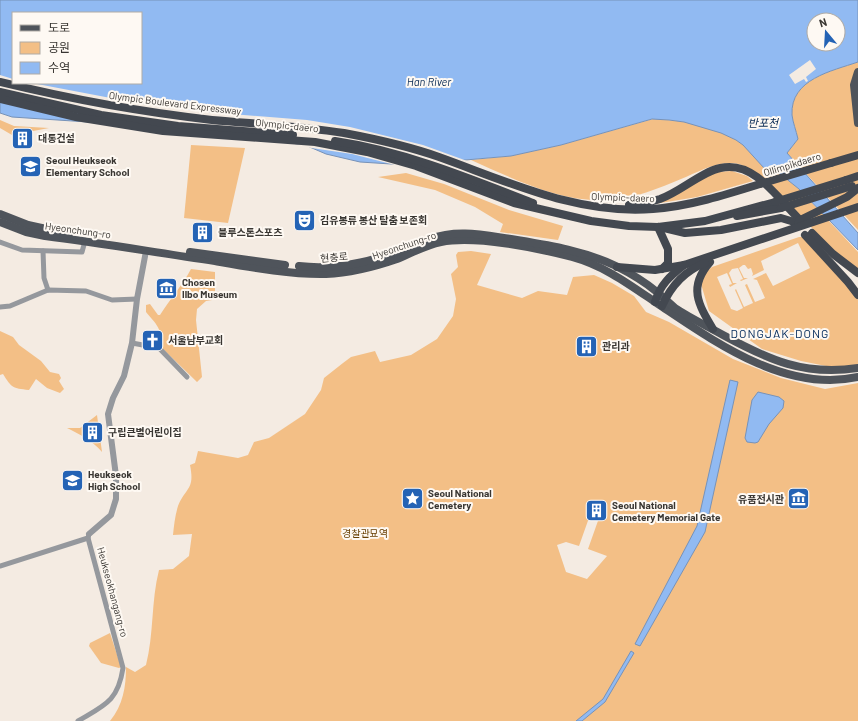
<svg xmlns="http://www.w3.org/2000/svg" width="858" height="721" viewBox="0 0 858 721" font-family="Barlow,'Noto Sans KR',sans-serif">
	<rect width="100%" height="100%" fill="#f4ebe2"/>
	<g fill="#f3bf86" fill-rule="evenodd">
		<path d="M 858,62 L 858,230 L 787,153 L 798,139 C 796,130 793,123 792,115 C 790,79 832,71 858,62 Z"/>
		<path d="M 653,119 C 682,120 718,126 742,144 C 751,151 758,161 765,169 L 774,169 L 799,189 L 858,252 L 858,270 C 850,264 841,258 834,251 C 813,231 764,171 739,164 C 720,159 698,172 681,179 C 659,188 634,199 609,200 C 561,203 514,179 471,160 L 511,156 L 561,145 Z"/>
		<path d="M 0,120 L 14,126 L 49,128 L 12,135 L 0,128 Z"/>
		<path d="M 191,145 L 245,148 L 228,223 L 184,218 Z"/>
		<path d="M 732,171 L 747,176 L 753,181 L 697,197 L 648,205 L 714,172 Z"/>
		<path d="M 406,173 L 444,184 L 509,210 L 563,226 L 558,240 L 500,232 L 503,224 L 475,207 L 435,190 L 378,177 Z"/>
		<path d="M 799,237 L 802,237 L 848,285 L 858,300 L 858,365 L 836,368 L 801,361 L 762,349 L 709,311 L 701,284 L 706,272 L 712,267 ZM 798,243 L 810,268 L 773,286 L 766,273 L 753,279 L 757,280 L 765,298 L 755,302 L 747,284 L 745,285 L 753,303 L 744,307 L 736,289 L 735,290 L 743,308 L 737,311 L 731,309 L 717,277 L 727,273 L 732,284 L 729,285 L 730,287 L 737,283 L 733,283 L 729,273 L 732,269 L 738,268 L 743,279 L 740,280 L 741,281 L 748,278 L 744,278 L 739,268 L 743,265 L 745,265 L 748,269 L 751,268 L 753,274 L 752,276 L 764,270 L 761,261 Z"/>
		<path d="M 471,251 L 491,254 L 477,285 L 522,298 L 538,291 L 567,295 L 573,277 L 594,275 L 612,283 L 634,296 L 646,312 L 669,322 L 733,359 L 781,378 L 825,389 L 858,383 L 858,721 L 110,721 C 123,705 126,687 126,667 L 135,672 L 146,665 C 154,634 151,601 159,570 L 173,569 L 189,556 L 192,534 L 173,535 C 174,525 175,516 178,506 C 186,487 195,490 190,465 L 195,463 L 198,451 L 238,458 L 248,455 L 254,442 L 269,438 L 305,414 L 321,390 L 324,378 L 343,363 L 351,357 L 375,351 L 380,362 L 411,355 L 437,339 L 453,316 L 456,299 L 451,274 L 458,267 L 456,255 L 458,252 ZM 590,515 L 599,518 L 588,549 L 607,556 L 587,579 L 566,572 L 557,545 L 566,542 L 579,546 Z"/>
		<path d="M 191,269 L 215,272 L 215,291 L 226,293 L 224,298 L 206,301 L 197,309 L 196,320 L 202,377 L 197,382 L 161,347 C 163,329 156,324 146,312 L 146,305 L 150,304 L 158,315 L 160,315 C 170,299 182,286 191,269 Z"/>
		<path d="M 0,331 L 13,337 L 19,345 L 41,361 L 50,372 L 59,374 L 61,378 L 59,381 L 64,389 L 60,393 L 47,388 L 36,379 L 29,390 C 12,388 12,388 3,374 L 0,375 Z"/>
		<path d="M 97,415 L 102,452 C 93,441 79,434 67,428 L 80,428 Z"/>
		<path d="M 110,633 L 121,667 L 119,668 L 101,663 L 89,646 L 90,643 Z"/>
	</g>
	<g fill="#91baf2" stroke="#7792b8" fill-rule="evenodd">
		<path d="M 0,0 L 858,0 L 858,62 C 832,71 790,79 792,115 C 793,123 796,130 798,139 L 787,153 L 858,233 L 858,250 L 799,189 L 774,169 L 764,168 L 743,145 L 736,140 L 721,133 L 684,122 L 669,120 L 652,119 L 561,145 L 511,156 L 431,163 L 391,164 L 360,162 L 326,154 L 305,145 L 194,129 L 12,117 L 0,113 ZM 13,13 L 141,13 L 141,83 L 13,83 ZM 814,20 L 838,20 L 838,44 L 814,44 Z"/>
		<path d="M 730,380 L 738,382 L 705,532 L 640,646 L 635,644 L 697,526 Z"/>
		<path d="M 758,392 L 779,397 L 784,401 L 783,408 L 769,424 L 758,442 L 755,443 L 747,442 L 745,438 L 752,400 Z"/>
		<path d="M 631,651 L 634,653 L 605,702 L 582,721 L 576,721 L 603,699 Z"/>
	</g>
	<g fill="#f4ebe2">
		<path d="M 810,60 L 816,69 L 806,77 L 808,81 L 806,82 L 804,79 L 795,84 L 789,75 Z"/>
		<path d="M 0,75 L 13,79 L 13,83 L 32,83 L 137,103 L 207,112 L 307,120 L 350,127 L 423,145 L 470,162 L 399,166 L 352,154 L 305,147 L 291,142 L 0,102 Z"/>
	</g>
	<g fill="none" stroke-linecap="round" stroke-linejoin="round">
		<g stroke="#95989d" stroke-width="5">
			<path d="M 0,242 L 22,250 L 82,252 L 85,241"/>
			<path d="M 43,251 L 44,278 L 48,290"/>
			<path d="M 0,307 L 10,306 L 48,290 L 86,291 L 112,300 L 137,299"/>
			<path d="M 132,343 L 159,348 L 187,377"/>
			<path d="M 0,566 L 88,538"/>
			<path d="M 78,721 C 105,705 118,701 123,668 L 88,538 L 89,534"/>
		</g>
		<path stroke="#95989d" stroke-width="6" d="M 89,534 L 111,515 L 116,499 L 116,476 L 108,414 L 113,398 L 124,376 L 132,343 L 137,299 L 146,251"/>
		<g stroke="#4f545b" stroke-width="8">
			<path d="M 858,72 L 854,85 L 858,123"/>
			<path d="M 0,214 L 28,225 L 69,234"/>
			<path d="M 0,222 L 26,232 L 45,236 C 102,243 158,253 215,261 C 249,267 292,275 326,274 C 350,273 374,267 397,259 C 411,253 426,245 441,242 C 475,235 538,248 572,257 C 605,266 630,285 658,304 C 715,342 785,393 858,377"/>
			<path d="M 430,239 C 457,229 483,235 511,239 C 547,245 582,250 616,266 C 630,273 645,282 657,292 C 663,297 669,303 675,308 C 690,318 707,326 723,335 C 769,360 804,376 858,368"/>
			<path d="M 190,252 L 285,265"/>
			<path d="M 299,266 C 342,271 380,259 419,244"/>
		</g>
		<g stroke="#434850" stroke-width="8">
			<path d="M 0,82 C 70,99 140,112 212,120 C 256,124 300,126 344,133 C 376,139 408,146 439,157 C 509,182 577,215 653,209 C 690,206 725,195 760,184"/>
			<path d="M 0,92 L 101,115 L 178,126 L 293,135"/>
			<path d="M 0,99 L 76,117 L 163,131 L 315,142 L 367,152 L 416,166 L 514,203 L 591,221 L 629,226 L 658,227 L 705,221 L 775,202"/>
			<path d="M 335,141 C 403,151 469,178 533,203"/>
			<path d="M 831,163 L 858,155"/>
			<path d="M 846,180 L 858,176"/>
			<path d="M 629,205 C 639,204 651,202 660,199 C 693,187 719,149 757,177 C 772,188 785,205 798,218"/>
			<path d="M 737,216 L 781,208"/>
			<path d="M 794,223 L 847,197 L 858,188"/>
			<path d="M 658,227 L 668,249 L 668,263 L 662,269"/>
			<path d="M 664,228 L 685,233 L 721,230 L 781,218 L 791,221"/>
			<path d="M 812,233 L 833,254 L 858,273"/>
			<path d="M 805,235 L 848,282 L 858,295"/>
			<path d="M 710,262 C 688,287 698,304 713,329"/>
			<path d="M 617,267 L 655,270 L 684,265 L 858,207"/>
			<path d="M 655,302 C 660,285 670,276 684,265"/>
			<path d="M 662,306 C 671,286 684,271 705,263"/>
		</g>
		<g stroke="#434850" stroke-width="8">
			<path d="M 760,184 L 831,163"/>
			<path d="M 775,202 L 846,180"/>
			<path d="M 781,208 L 852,186"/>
		</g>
	</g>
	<defs>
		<symbol id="building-square" viewBox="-11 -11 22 22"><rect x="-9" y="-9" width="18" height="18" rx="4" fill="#2463b5" stroke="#fef9f3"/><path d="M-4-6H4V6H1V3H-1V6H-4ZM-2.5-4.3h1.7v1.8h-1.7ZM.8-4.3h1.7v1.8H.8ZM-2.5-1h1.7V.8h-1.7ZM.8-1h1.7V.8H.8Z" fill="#fff"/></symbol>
		<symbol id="school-square" viewBox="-11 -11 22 22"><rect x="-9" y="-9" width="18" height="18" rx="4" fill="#2463b5" stroke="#fef9f3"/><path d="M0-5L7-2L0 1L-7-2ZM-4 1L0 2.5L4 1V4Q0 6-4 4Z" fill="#fff"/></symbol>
		<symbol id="theatre-square" viewBox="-11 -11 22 22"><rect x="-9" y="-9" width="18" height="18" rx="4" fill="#2463b5" stroke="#fef9f3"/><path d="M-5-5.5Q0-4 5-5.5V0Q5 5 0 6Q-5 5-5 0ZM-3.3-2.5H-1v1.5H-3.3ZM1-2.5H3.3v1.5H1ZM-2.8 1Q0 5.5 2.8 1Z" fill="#fff"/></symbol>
		<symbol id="museum-square" viewBox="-11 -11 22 22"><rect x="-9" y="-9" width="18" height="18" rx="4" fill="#2463b5" stroke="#fef9f3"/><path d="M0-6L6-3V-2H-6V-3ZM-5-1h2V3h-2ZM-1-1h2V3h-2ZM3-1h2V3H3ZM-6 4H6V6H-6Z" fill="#fff"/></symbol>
		<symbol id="church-square" viewBox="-11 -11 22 22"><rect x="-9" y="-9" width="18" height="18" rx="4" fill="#2463b5" stroke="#fef9f3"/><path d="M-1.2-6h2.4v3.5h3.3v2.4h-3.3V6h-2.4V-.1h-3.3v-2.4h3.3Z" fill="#fff"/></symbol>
		<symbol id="sight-square" viewBox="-11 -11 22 22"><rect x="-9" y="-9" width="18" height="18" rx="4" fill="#2463b5" stroke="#fef9f3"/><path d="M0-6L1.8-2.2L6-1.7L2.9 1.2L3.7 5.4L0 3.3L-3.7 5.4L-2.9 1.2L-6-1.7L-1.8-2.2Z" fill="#fff"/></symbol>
	</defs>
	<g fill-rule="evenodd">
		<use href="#building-square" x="10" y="126" width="25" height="25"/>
		<use href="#school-square" x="18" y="154" width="25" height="25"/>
		<use href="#theatre-square" x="292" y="208" width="25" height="25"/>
		<use href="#building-square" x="190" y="220" width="25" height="25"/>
		<use href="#museum-square" x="154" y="276" width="25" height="25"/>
		<use href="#church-square" x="140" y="328" width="25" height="25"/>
		<use href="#building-square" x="574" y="334" width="25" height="25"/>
		<use href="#building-square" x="80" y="420" width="25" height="25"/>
		<use href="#school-square" x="60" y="468" width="25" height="25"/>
		<use href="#sight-square" x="400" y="486" width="25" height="25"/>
		<use href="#museum-square" x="786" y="486" width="25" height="25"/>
		<use href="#building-square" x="584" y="498" width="25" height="25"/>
	</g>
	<g text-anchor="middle" stroke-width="4" stroke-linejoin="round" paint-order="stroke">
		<g font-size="10" fill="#393632" stroke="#fef9f3">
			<text transform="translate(175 103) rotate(7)" y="4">Olympic Boulevard Expressway</text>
			<text transform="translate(287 125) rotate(6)" y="4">Olympic-daero</text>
			<text transform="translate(792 164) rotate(-17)" y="4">Ollimpikdaero</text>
			<text transform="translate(623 197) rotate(2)" y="4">Olympic-daero</text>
			<text transform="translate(78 230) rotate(8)" y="4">Hyeonchung-ro</text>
			<text transform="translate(404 245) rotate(-19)" y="4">Hyeonchung-ro</text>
			<text transform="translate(334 257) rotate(-5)" y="4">현충로</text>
			<text transform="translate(113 592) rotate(75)" y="4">Heukseokhangang-ro</text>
		</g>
		<g font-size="10" font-weight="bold" fill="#393632" stroke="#fef9f3" text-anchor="start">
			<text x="38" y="142">대통건설</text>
			<text x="46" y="164">Seoul Heukseok<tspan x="46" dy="12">Elementary School</tspan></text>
			<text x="320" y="224">김유봉류 봉산 탈춤 보존회</text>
			<text x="218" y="236">블루스톤스포츠</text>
			<text x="182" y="286">Chosen<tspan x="182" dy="12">Ilbo Museum</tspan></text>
			<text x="168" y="344">서울남부교회</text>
			<text x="602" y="350">관리과</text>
			<text x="108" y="436">구립큰별어린이집</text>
			<text x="88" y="478">Heukseok<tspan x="88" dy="12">High School</tspan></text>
			<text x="428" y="497">Seoul National<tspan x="428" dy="12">Cemetery</tspan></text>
			<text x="784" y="503" text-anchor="end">유품전시관</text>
			<text x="612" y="509">Seoul National<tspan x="612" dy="12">Cemetery Memorial Gate</tspan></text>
		</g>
		<g font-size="10" fill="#694004" stroke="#fef9f3">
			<text x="365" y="537">경찰관묘역</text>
		</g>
		<g font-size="11" font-style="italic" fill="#062853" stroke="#fef9f3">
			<text x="429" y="86">Han River</text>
			<text x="763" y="127">반포천</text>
		</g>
		<g font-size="12" letter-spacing="1" fill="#00285a" stroke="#fef9f3">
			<text x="780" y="338">DONGJAK-DONG</text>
		</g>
	</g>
	<rect x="12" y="12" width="130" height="72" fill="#fef9f3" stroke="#afaba6"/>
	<rect x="20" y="25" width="20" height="6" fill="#4f545b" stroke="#afaba6"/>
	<text x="48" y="32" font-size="12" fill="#393632">도로</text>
	<rect x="20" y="42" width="20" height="12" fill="#f3bf86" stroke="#afaba6"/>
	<text x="48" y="52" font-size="12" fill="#393632">공원</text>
	<rect x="20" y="62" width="20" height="12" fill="#91baf2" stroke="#afaba6"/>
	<text x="48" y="72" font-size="12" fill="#393632">수역</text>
	<g transform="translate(826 32) rotate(342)"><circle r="19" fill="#fef9f3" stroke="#afaba6"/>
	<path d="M0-3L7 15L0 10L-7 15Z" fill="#2463b5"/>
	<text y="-6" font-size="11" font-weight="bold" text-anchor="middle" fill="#393632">N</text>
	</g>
</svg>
